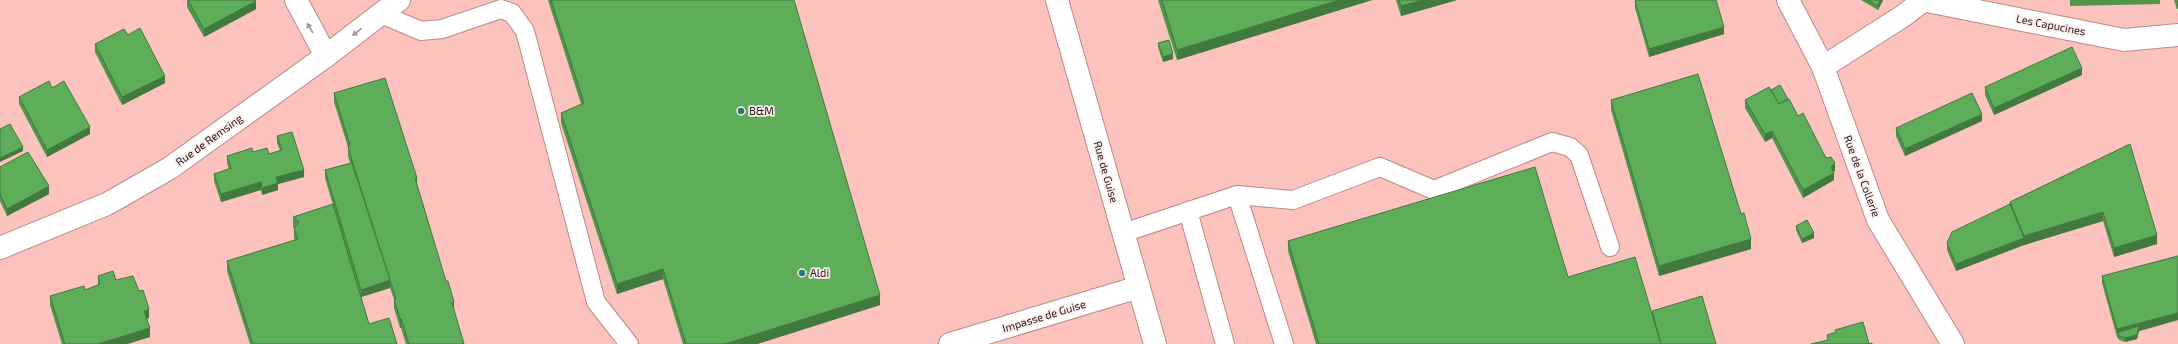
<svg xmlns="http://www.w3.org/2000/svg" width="2178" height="344" viewBox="0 0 2178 344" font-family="'Exo 2',sans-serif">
	<rect width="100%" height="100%" fill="#fbc2be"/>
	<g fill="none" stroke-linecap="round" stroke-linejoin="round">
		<defs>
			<g id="service">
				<path d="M 381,14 L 421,31 L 442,29 L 501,9 L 512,13 L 525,31 L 596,302 L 629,344"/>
				<path d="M 1237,195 L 1284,344"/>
				<path d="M 1188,211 L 1225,344"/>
				<path d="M 1123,233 L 1237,195 L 1293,200 L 1380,167 L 1434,190 L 1552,142 L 1570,147 L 1579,155 L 1610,247"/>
			</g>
			<g id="minor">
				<path d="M 296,0 L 326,56"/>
				<path d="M 1057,0 L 1155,344"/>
				<path d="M 1922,0 L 2124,40 L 2178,35"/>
				<path d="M 1823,67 L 1903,16 L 1924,0"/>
				<path d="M 0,248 L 107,204 L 170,168 L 326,56 L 399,0"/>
				<path d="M 950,344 L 1139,287"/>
			</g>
			<path id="tertiary" d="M 1788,0 L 1823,67 L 1878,220 L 1953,344"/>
		</defs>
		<use href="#service" stroke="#bd8885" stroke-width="20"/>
		<use href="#minor" stroke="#bd8885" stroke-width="24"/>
		<use href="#tertiary" stroke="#bd8885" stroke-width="24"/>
		<use href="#service" stroke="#fff" stroke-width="18"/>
		<use href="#minor" stroke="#fff" stroke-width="22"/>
		<use href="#tertiary" stroke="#fff" stroke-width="22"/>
	</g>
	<g fill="#51954d">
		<path d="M 187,0 L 255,0 L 256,9 L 204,37 L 187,7 Z"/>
		<path d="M 548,0 L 794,0 L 880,305 L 757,344 L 683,344 L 663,279 L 617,294 L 561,123 L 561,113 L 581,104 Z"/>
		<path d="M 1158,0 L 1372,0 L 1177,60 Z"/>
		<path d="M 1396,0 L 1457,0 L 1401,16 Z"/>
		<path d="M 1861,0 L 1883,0 L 1878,10 Z"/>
		<path d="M 2070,0 L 2160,0 L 2160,4 L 2070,6 Z"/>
		<path d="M 2174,0 L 2178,0 L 2177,9 Z"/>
		<path d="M 1635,1 L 1724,34 L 1649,57 L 1635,8 Z"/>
		<path d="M 128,35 L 165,83 L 122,105 L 95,52 L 95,44 Z"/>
		<path d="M 1158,43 L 1173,59 L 1163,62 L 1158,47 Z"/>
		<path d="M 2082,75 L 1994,115 L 1985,95 L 1985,87 Z"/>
		<path d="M 52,88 L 90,134 L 47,157 L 19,104 L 19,97 Z"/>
		<path d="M 1771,90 L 1788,99 L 1798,116 L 1835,171 L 1834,171 L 1834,180 L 1803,198 L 1772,138 L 1765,142 L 1745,108 L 1745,100 Z"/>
		<path d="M 334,93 L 417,185 L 464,344 L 406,344 L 401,328 L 400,328 L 394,308 L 394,299 L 390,288 L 361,297 L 369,324 L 397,344 L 250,344 L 227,271 L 227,261 L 295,240 L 294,238 L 294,228 L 293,227 L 293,217 L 333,205 L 325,178 L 325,170 L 350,163 L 348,156 L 348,147 L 334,102 Z"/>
		<path d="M 1611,100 L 1741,214 L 1751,249 L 1659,276 L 1611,110 Z"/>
		<path d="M 1982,121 L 1905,156 L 1896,136 L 1896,128 Z"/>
		<path d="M 277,136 L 304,177 L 278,184 L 278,190 L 262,195 L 261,190 L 221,202 L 214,181 L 214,174 L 229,169 L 227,163 L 227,156 L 253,152 L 269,154 L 280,150 L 277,143 Z"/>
		<path d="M 2130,144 L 2157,244 L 2114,257 L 2103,221 L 2024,245 L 1956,271 L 1947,250 L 1947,243 L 2010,204 L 2010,202 Z"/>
		<path d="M 0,167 L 49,194 L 7,216 L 0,201 Z"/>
		<path d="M 1796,226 L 1814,238 L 1802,243 L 1796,230 Z"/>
		<path d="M 1288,241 L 1568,277 L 1652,312 L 1716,344 L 1316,344 L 1288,251 Z"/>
		<path d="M 2178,256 L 2178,320 L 2139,331 L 2137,339 L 2125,342 L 2119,340 L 2117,337 L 2102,283 L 2102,276 Z"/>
		<path d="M 98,276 L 116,280 L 149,318 L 146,319 L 150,337 L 127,344 L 62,344 L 50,305 L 50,296 L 85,290 L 98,285 Z"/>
	</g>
	<g fill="#42793e">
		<path d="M 1339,0 L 1372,0 L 1177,60 L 1177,50 Z"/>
		<path d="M 1423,0 L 1457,0 L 1401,16 L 1401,6 Z"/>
		<path d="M 1880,0 L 1883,0 L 1878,10 L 1878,6 Z"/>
		<path d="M 256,1 L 256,9 L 204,37 L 204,29 Z"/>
		<rect x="2177" y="1" width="1" height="8"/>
		<path d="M 1724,27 L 1724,34 L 1649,57 L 1649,49 Z"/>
		<path d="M 1173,54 L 1173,59 L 1163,62 L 1163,57 Z"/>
		<path d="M 2082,68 L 2082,75 L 1994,115 L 1994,108 Z"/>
		<path d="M 165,76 L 165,83 L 122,105 L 122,97 Z"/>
		<path d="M 1982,114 L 1982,121 L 1905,156 L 1905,149 Z"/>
		<path d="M 90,127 L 90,134 L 47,157 L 47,150 Z"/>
		<path d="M 1772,131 L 1772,138 L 1765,142 L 1765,134 Z"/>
		<path d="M 23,147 L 23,151 L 0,162 L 0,158 Z"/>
		<path d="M 1835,163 L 1835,171 L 1831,174 L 1831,167 Z"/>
		<path d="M 304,170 L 304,177 L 278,184 L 278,190 L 262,195 L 262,188 L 276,177 Z"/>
		<path d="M 1834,173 L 1834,180 L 1803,198 L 1803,190 Z"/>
		<path d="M 415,178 L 417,178 L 417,187 Z"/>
		<path d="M 261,182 L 261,190 L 221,202 L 221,194 Z"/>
		<path d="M 49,186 L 49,194 L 7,216 L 7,209 Z"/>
		<path d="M 2103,212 L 2103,221 L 2024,245 L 2024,236 Z"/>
		<path d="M 1814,233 L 1814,238 L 1802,243 L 1802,239 Z"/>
		<path d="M 2157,235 L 2157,244 L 2114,257 L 2114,248 Z"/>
		<path d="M 2024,238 L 2024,245 L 1956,271 L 1956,264 Z"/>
		<path d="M 1751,239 L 1751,249 L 1659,276 L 1659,266 Z"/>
		<path d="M 663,269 L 663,279 L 617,294 L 617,284 Z"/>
		<path d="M 390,280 L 390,288 L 361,297 L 361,290 Z"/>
		<path d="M 880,295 L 880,305 L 757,344 L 725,344 Z"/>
		<path d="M 454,302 L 454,311 L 452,303 Z"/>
		<path d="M 149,309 L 149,318 L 144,320 L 144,311 Z"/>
		<path d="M 2178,313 L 2178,320 L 2139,331 L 2137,339 L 2125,342 L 2125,338 L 2117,333 L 2117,337 L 2117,329 Z"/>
		<path d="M 401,318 L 401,328 L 400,328 L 400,319 Z"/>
		<path d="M 150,328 L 150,337 L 127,344 L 98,344 Z"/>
	</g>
	<g fill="#5ead59" stroke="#42793e">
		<path d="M 188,0 L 255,0 L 256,1 L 204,29 Z"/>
		<path d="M 551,0 L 794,0 L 880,295 L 725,344 L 686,344 L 663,269 L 617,284 L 561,113 L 584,103 Z"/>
		<path d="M 1162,0 L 1339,0 L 1177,50 Z"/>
		<path d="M 1399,0 L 1423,0 L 1401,6 Z"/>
		<path d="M 1638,0 L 1716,0 L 1724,27 L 1649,49 L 1635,1 Z"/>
		<path d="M 1868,0 L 1880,0 L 1878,6 Z"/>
		<path d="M 140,28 L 165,76 L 122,97 L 95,44 L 124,29 L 128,35 Z"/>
		<path d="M 1169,40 L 1173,54 L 1163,57 L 1158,43 Z"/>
		<path d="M 2072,47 L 2082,68 L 1994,108 L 1985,87 Z"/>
		<path d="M 1698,74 L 1741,214 L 1744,213 L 1751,239 L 1659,266 L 1611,100 Z"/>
		<path d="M 385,78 L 417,178 L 415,178 L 446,281 L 448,281 L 454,302 L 452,303 L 464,344 L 409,344 L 401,318 L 400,319 L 394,299 L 396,299 L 352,161 L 348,146 L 350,145 L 334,93 Z"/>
		<path d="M 49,81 L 52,88 L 64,81 L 90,127 L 47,150 L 19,97 Z"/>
		<path d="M 1780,85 L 1788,99 L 1779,104 L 1771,90 Z"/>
		<path d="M 1769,87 L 1779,104 L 1789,99 L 1798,116 L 1803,113 L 1826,158 L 1831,157 L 1835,163 L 1831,167 L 1834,173 L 1803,190 L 1772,131 L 1765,134 L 1745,100 Z"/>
		<path d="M 1972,93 L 1982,114 L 1905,149 L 1896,128 Z"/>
		<path d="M 10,124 L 23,147 L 0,158 L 0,129 Z"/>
		<path d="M 292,132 L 304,170 L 276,177 L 278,183 L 262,188 L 261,182 L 221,194 L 214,174 L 231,168 L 227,156 L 252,148 L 253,152 L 267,148 L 269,154 L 282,150 L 277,136 Z"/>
		<path d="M 2130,144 L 2157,235 L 2114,248 L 2103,212 L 2024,236 L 2010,202 Z"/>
		<path d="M 28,152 L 49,186 L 7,209 L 0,194 L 0,167 Z"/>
		<path d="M 352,163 L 390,280 L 361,290 L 325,170 Z"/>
		<path d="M 1535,167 L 1568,277 L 1635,257 L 1661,344 L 1319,344 L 1288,241 Z"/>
		<path d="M 333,204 L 369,324 L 389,318 L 397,344 L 253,344 L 227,261 L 298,239 L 294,228 L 299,222 L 293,217 Z"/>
		<path d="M 2010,204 L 2024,238 L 1956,264 L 1947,243 L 1952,232 Z"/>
		<path d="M 1807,220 L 1814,233 L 1802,239 L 1796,226 Z"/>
		<path d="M 2178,256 L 2178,313 L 2117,329 L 2102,276 Z"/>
		<path d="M 113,271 L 116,280 L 133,276 L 139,291 L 143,290 L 149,309 L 144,311 L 150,328 L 98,344 L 65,344 L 50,296 L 84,286 L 85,290 L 100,284 L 98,276 Z"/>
		<path d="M 1702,296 L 1716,344 L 1661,344 L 1652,311 Z"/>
		<path d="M 1863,322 L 1869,344 L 1872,343 L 1872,344 L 1811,344 L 1828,340 L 1827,335 L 1836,332 L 1835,330 Z"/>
		<path d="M 2139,326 L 2137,335 L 2125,338 L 2119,336 L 2117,333 Z"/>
	</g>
	<defs><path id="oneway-solid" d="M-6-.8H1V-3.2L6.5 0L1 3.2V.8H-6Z"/></defs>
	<g fill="#9e9595">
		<use href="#oneway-solid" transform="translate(310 28) rotate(-121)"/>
		<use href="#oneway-solid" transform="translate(357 32) rotate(142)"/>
	</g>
	<g fill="#2c757b" stroke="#fcf0ef" stroke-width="1.5">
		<circle cx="741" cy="111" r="4"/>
		<circle cx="802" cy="273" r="4"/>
	</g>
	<g text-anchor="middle" stroke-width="3.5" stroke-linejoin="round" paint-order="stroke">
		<g font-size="11" fill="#281413" stroke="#fcf0ef">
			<text transform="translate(2051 25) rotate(11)" y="4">Les Capucines</text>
			<text transform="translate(209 140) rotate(-36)" y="4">Rue de Remsing</text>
			<text transform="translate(1106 172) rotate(74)" y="4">Rue de Guise</text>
			<text transform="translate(1862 176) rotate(70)" y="4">Rue de la Collerie</text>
			<text transform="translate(1044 316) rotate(-17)" y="4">Impasse de Guise</text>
		</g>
		<g font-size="11" fill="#281413" stroke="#fcf0ef" text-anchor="start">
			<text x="749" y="115">B&amp;M</text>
			<text x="810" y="277">Aldi</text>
		</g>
	</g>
</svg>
